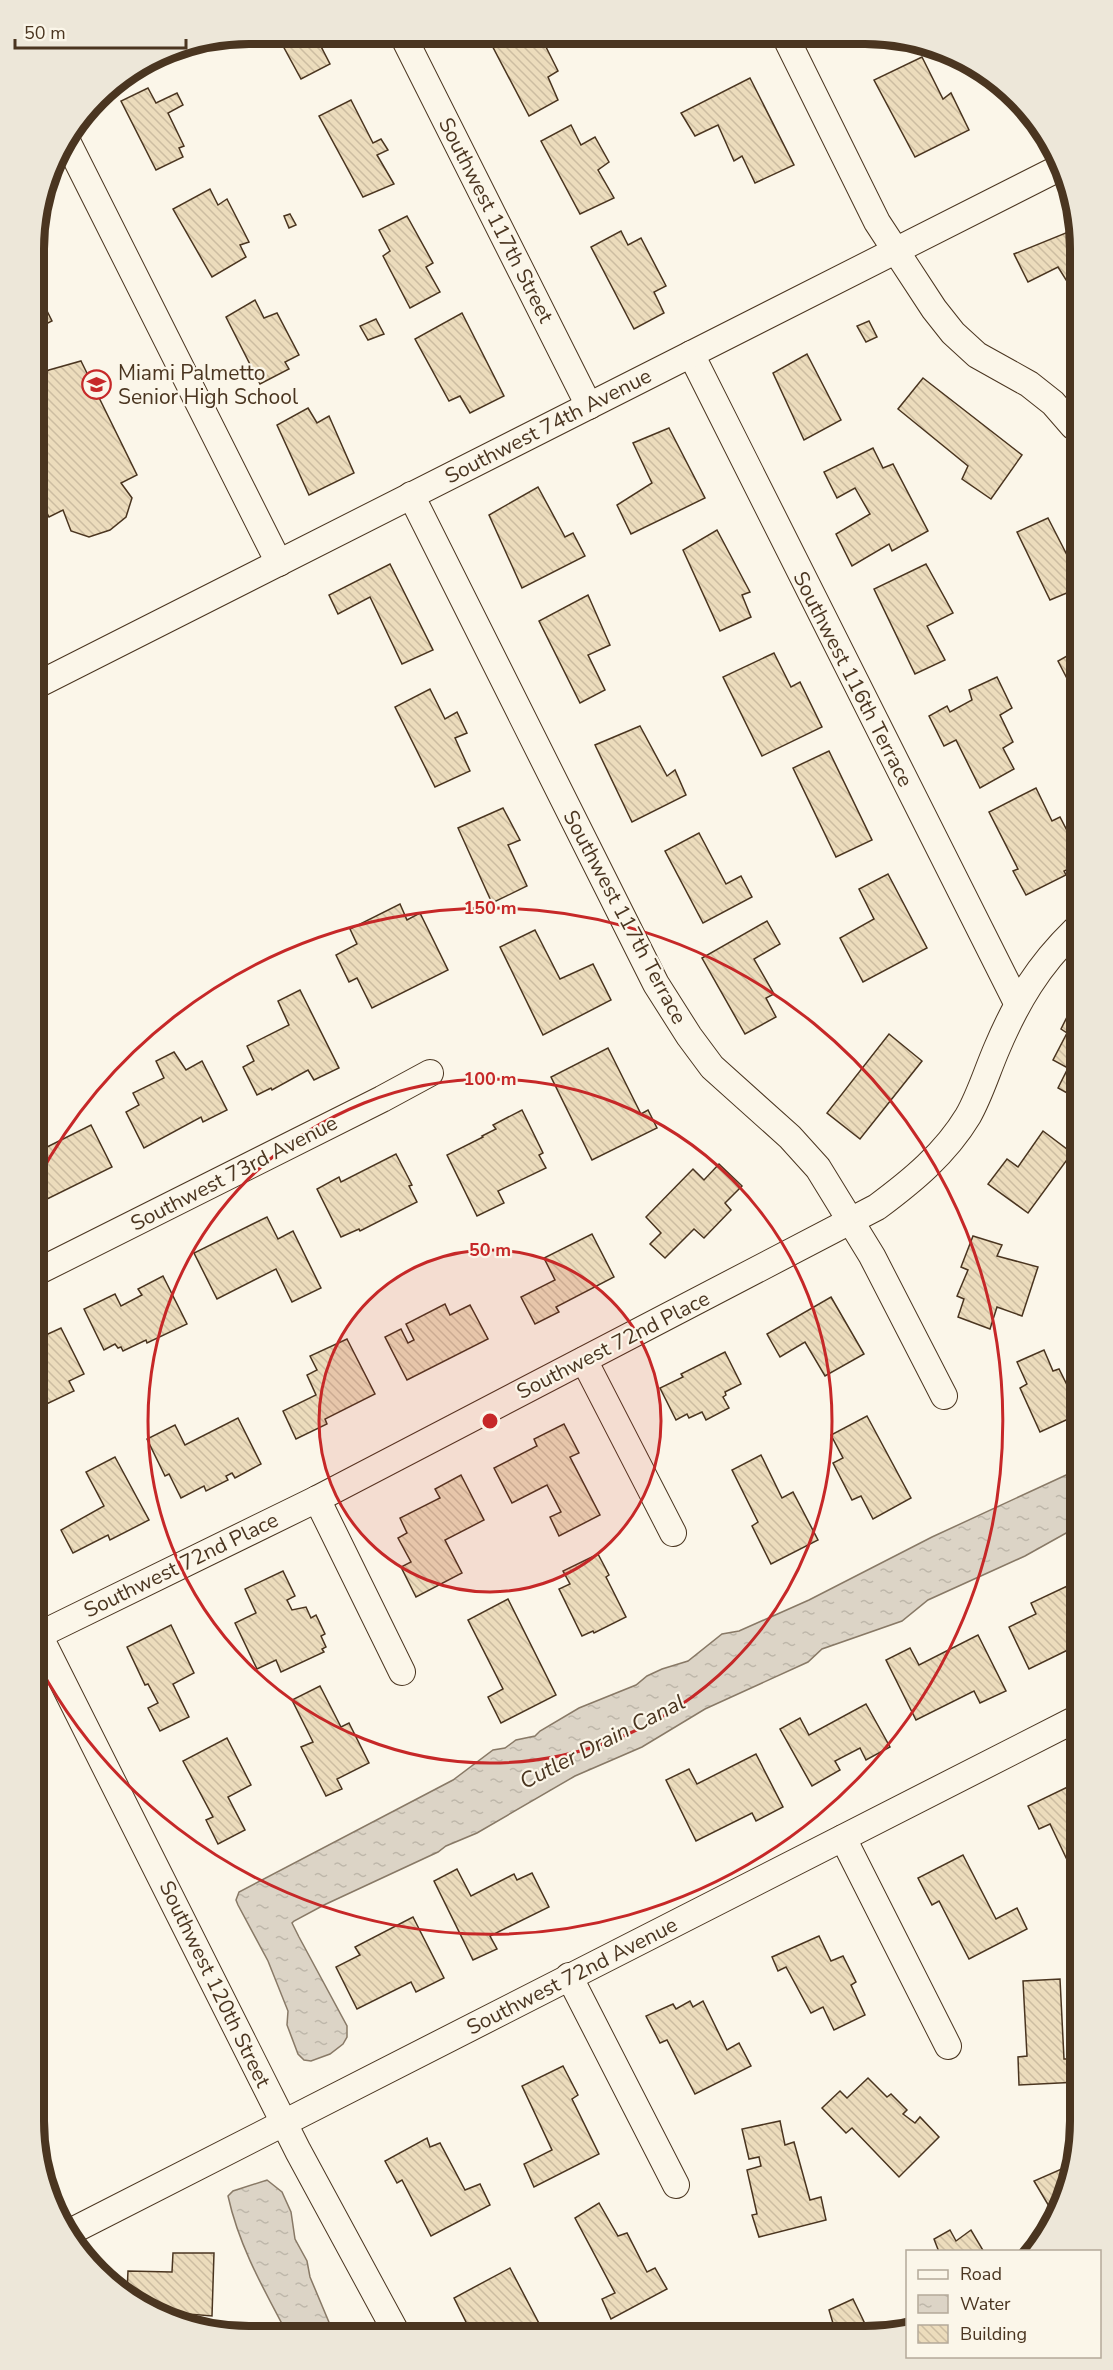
<svg xmlns="http://www.w3.org/2000/svg" width="1113" height="2370" viewBox="0 0 1113 2370" font-family="'Nunito Sans',sans-serif">
	<defs>
		<pattern id="water-ripples" width="26" height="14" patternUnits="userSpaceOnUse" patternTransform="scale(1.5)"><rect width="26" height="14" fill="#dcd4c6"/><path d="M2 4q2-2 4 0t4 0M15 11q2-2 4 0t4 0" fill="none" stroke="#beb7aa"/></pattern>
		<pattern id="building-back-hatch" width="6" height="6" patternUnits="userSpaceOnUse" patternTransform="scale(1.5)"><rect width="6" height="6" fill="#ecdcbc"/><path d="M-1 5l2 2M0 0l6 6M5-1l2 2" fill="none" stroke="#ccbda1"/></pattern>
	</defs>
	<rect width="100%" height="100%" fill="#fbf6e9"/>
	<g fill="url(#water-ripples)" stroke="#887966" stroke-width="1.5">
		<path d="M 1077,1470 L 1077,1527 L 1025,1556 L 928,1600 L 902,1621 L 822,1649 L 808,1662 L 705,1709 L 642,1747 L 575,1776 L 477,1833 L 446,1846 L 438,1852 L 324,1905 L 294,1921 L 292,1923 L 299,1937 L 347,2026 L 347,2037 L 343,2044 L 330,2054 L 311,2061 L 304,2060 L 298,2054 L 287,2025 L 288,2011 L 268,1961 L 238,1905 L 236,1900 L 239,1892 L 453,1780 L 493,1750 L 505,1748 L 516,1740 L 535,1736 L 540,1731 L 579,1708 L 636,1685 L 647,1676 L 662,1669 L 688,1661 L 722,1634 L 739,1631 L 809,1600 L 932,1537 Z"/>
		<path d="M 267,2180 L 282,2192 L 291,2212 L 295,2239 L 307,2261 L 310,2277 L 331,2327 L 342,2329 L 344,2332 L 287,2333 C 263,2288 239,2246 228,2196 L 233,2191 Z"/>
	</g>
	<g fill="url(#building-back-hatch)" stroke="#4a3520" stroke-width="1.5">
		<path d="M 276,33 L 314,33 L 330,64 L 301,79 Z"/>
		<path d="M 486,34 L 549,35 L 554,44 L 546,47 L 558,71 L 548,77 L 558,100 L 529,116 Z"/>
		<path d="M 922,57 L 943,99 L 951,93 L 969,130 L 915,157 L 874,80 Z"/>
		<path d="M 750,78 L 794,165 L 755,183 L 742,156 L 734,161 L 718,125 L 695,136 L 681,113 Z"/>
		<path d="M 148,88 L 156,103 L 177,93 L 183,105 L 168,113 L 184,146 L 179,148 L 183,157 L 156,170 L 121,101 Z"/>
		<path d="M 351,100 L 373,143 L 381,139 L 388,150 L 377,155 L 394,184 L 363,197 L 319,116 Z"/>
		<path d="M 571,125 L 581,145 L 595,137 L 609,162 L 598,170 L 614,198 L 580,214 L 541,141 Z"/>
		<path d="M 210,189 L 218,205 L 227,199 L 249,242 L 240,245 L 246,257 L 212,277 L 173,209 Z"/>
		<path d="M 290,214 L 296,225 L 289,228 L 284,216 Z"/>
		<path d="M 407,216 L 433,263 L 426,267 L 440,292 L 410,308 L 383,256 L 390,251 L 379,230 Z"/>
		<path d="M 1073,230 L 1073,291 L 1058,267 L 1028,282 L 1014,254 Z"/>
		<path d="M 621,231 L 628,245 L 641,238 L 666,286 L 654,292 L 664,313 L 634,329 L 591,247 Z"/>
		<path d="M 34,285 L 52,321 L 34,330 Z"/>
		<path d="M 255,300 L 264,318 L 277,313 L 299,355 L 285,362 L 289,369 L 260,384 L 226,317 Z"/>
		<path d="M 462,313 L 504,396 L 470,413 L 460,396 L 449,401 L 415,339 Z"/>
		<path d="M 376,319 L 384,334 L 368,340 L 360,326 Z"/>
		<path d="M 869,321 L 877,337 L 866,342 L 857,326 Z"/>
		<path d="M 807,354 L 841,420 L 804,440 L 773,373 Z"/>
		<path d="M 81,361 L 137,475 L 121,483 L 132,498 L 126,517 L 110,530 L 89,537 L 71,531 L 63,510 L 49,517 L 34,487 L 34,377 L 49,370 Z"/>
		<path d="M 923,378 L 1022,455 L 991,499 L 962,479 L 968,466 L 898,409 Z"/>
		<path d="M 308,408 L 317,423 L 329,416 L 354,473 L 309,495 L 277,425 Z"/>
		<path d="M 669,428 L 705,498 L 631,534 L 617,505 L 652,483 L 633,443 Z"/>
		<path d="M 873,448 L 883,468 L 893,464 L 928,531 L 892,551 L 889,544 L 852,566 L 836,534 L 870,514 L 855,488 L 837,498 L 824,472 Z"/>
		<path d="M 538,487 L 565,537 L 573,533 L 585,556 L 522,588 L 489,515 Z"/>
		<path d="M 1048,518 L 1067,555 L 1074,551 L 1074,590 L 1050,600 L 1017,532 Z"/>
		<path d="M 717,530 L 750,592 L 742,595 L 751,617 L 720,631 L 683,550 Z"/>
		<path d="M 390,564 L 433,650 L 402,664 L 370,597 L 338,614 L 329,595 Z"/>
		<path d="M 926,564 L 953,613 L 927,626 L 945,660 L 915,674 L 874,589 Z"/>
		<path d="M 588,595 L 610,645 L 588,655 L 605,690 L 580,703 L 539,621 Z"/>
		<path d="M 1074,652 L 1074,692 L 1058,661 Z"/>
		<path d="M 774,653 L 791,687 L 800,682 L 822,727 L 762,756 L 723,677 Z"/>
		<path d="M 997,677 L 1012,708 L 1000,715 L 1013,742 L 1003,748 L 1014,769 L 980,788 L 956,740 L 944,746 L 929,716 L 947,706 L 950,712 L 972,700 L 969,690 Z"/>
		<path d="M 430,689 L 445,719 L 457,712 L 467,733 L 455,738 L 470,771 L 435,787 L 395,707 Z"/>
		<path d="M 640,726 L 667,776 L 675,770 L 686,795 L 632,822 L 595,745 Z"/>
		<path d="M 829,751 L 872,840 L 836,857 L 793,768 Z"/>
		<path d="M 1036,788 L 1052,821 L 1060,817 L 1075,846 L 1075,866 L 1064,871 L 1066,875 L 1026,895 L 1013,871 L 1018,869 L 989,812 Z"/>
		<path d="M 503,808 L 520,840 L 508,845 L 527,886 L 492,903 L 458,828 Z"/>
		<path d="M 699,833 L 726,884 L 741,876 L 752,897 L 703,923 L 665,851 Z"/>
		<path d="M 888,874 L 927,948 L 863,982 L 840,938 L 874,919 L 859,889 Z"/>
		<path d="M 400,904 L 407,920 L 420,913 L 448,970 L 372,1008 L 357,978 L 349,982 L 336,955 L 357,944 L 350,929 Z"/>
		<path d="M 767,921 L 780,944 L 754,959 L 774,994 L 766,998 L 776,1017 L 745,1034 L 702,958 Z"/>
		<path d="M 535,930 L 560,979 L 593,964 L 611,1000 L 543,1035 L 500,947 Z"/>
		<path d="M 300,990 L 339,1068 L 314,1080 L 308,1070 L 272,1090 L 271,1088 L 257,1095 L 243,1067 L 254,1061 L 247,1046 L 289,1025 L 278,1001 Z"/>
		<path d="M 1075,1001 L 1076,1098 L 1058,1088 L 1068,1068 L 1053,1060 L 1067,1033 L 1061,1029 Z"/>
		<path d="M 889,1034 L 922,1061 L 860,1139 L 827,1113 Z"/>
		<path d="M 608,1048 L 641,1114 L 648,1110 L 657,1128 L 592,1160 L 551,1077 Z"/>
		<path d="M 174,1052 L 186,1070 L 202,1061 L 227,1110 L 203,1122 L 201,1117 L 144,1148 L 126,1112 L 139,1105 L 133,1093 L 164,1078 L 156,1061 Z"/>
		<path d="M 522,1110 L 543,1153 L 539,1155 L 546,1168 L 498,1191 L 504,1203 L 477,1216 L 447,1155 L 483,1137 L 482,1136 L 496,1129 L 493,1125 Z"/>
		<path d="M 91,1125 L 112,1167 L 37,1204 L 37,1152 Z"/>
		<path d="M 1043,1131 L 1072,1153 L 1028,1213 L 988,1184 L 1007,1159 L 1018,1167 Z"/>
		<path d="M 396,1154 L 412,1185 L 409,1186 L 417,1202 L 360,1231 L 359,1229 L 341,1237 L 317,1189 L 339,1177 L 341,1182 Z"/>
		<path d="M 719,1164 L 742,1186 L 725,1203 L 731,1210 L 704,1238 L 694,1229 L 665,1258 L 650,1244 L 661,1233 L 646,1217 L 693,1169 L 704,1180 Z"/>
		<path d="M 267,1217 L 278,1239 L 293,1231 L 321,1288 L 292,1302 L 276,1269 L 217,1299 L 194,1253 Z"/>
		<path d="M 592,1234 L 614,1277 L 556,1307 L 559,1312 L 535,1324 L 521,1297 L 555,1280 L 544,1258 Z"/>
		<path d="M 973,1236 L 1002,1245 L 997,1256 L 1038,1267 L 1022,1316 L 997,1307 L 990,1329 L 958,1317 L 964,1299 L 957,1296 L 968,1270 L 961,1267 Z"/>
		<path d="M 163,1276 L 187,1324 L 147,1343 L 146,1340 L 123,1351 L 121,1347 L 118,1348 L 115,1344 L 104,1350 L 84,1309 L 115,1294 L 121,1306 L 142,1295 L 138,1289 Z"/>
		<path d="M 831,1297 L 864,1354 L 825,1376 L 805,1342 L 780,1357 L 767,1334 Z"/>
		<path d="M 445,1304 L 450,1315 L 470,1305 L 488,1339 L 407,1380 L 385,1337 L 401,1329 L 408,1343 L 414,1340 L 406,1324 Z"/>
		<path d="M 61,1328 L 84,1374 L 69,1381 L 74,1391 L 38,1408 L 37,1339 Z"/>
		<path d="M 347,1339 L 375,1394 L 325,1419 L 327,1424 L 296,1439 L 283,1411 L 316,1395 L 307,1375 L 317,1370 L 310,1356 Z"/>
		<path d="M 1044,1350 L 1053,1371 L 1059,1369 L 1077,1405 L 1077,1415 L 1040,1432 L 1020,1388 L 1027,1384 L 1017,1362 Z"/>
		<path d="M 725,1352 L 741,1384 L 725,1392 L 726,1395 L 723,1397 L 729,1408 L 706,1420 L 702,1412 L 689,1418 L 687,1414 L 676,1420 L 660,1388 L 683,1377 L 681,1374 Z"/>
		<path d="M 867,1416 L 911,1498 L 873,1519 L 861,1496 L 852,1500 L 833,1463 L 843,1458 L 831,1435 Z"/>
		<path d="M 238,1418 L 261,1464 L 235,1478 L 232,1473 L 226,1476 L 228,1480 L 206,1491 L 204,1486 L 181,1498 L 169,1474 L 165,1476 L 147,1439 L 175,1425 L 185,1445 Z"/>
		<path d="M 564,1424 L 579,1453 L 570,1457 L 600,1515 L 559,1536 L 550,1517 L 561,1512 L 547,1485 L 512,1503 L 494,1468 L 537,1446 L 534,1439 Z"/>
		<path d="M 761,1455 L 782,1498 L 793,1492 L 818,1540 L 771,1564 L 752,1526 L 758,1522 L 732,1470 Z"/>
		<path d="M 115,1457 L 149,1520 L 110,1540 L 108,1535 L 73,1553 L 61,1530 L 104,1506 L 86,1472 Z"/>
		<path d="M 461,1475 L 484,1520 L 445,1540 L 462,1573 L 416,1597 L 401,1567 L 411,1562 L 398,1538 L 407,1533 L 400,1518 L 440,1498 L 435,1489 Z"/>
		<path d="M 598,1554 L 609,1575 L 606,1577 L 626,1617 L 594,1633 L 593,1631 L 582,1636 L 559,1589 L 570,1584 L 563,1571 Z"/>
		<path d="M 283,1571 L 295,1596 L 287,1600 L 292,1610 L 306,1607 L 311,1618 L 316,1615 L 325,1634 L 321,1636 L 326,1647 L 322,1649 L 324,1652 L 281,1672 L 276,1660 L 257,1669 L 235,1623 L 256,1613 L 245,1589 Z"/>
		<path d="M 1078,1581 L 1078,1645 L 1029,1669 L 1009,1627 L 1036,1614 L 1031,1603 Z"/>
		<path d="M 508,1599 L 556,1695 L 501,1723 L 488,1697 L 503,1689 L 468,1620 Z"/>
		<path d="M 171,1625 L 194,1673 L 173,1684 L 189,1717 L 160,1731 L 148,1708 L 158,1703 L 148,1684 L 145,1685 L 127,1647 Z"/>
		<path d="M 978,1635 L 1006,1691 L 980,1703 L 974,1691 L 916,1720 L 886,1660 L 910,1648 L 919,1665 Z"/>
		<path d="M 320,1686 L 341,1727 L 349,1723 L 369,1763 L 337,1779 L 342,1789 L 326,1796 L 301,1747 L 313,1742 L 292,1700 Z"/>
		<path d="M 866,1704 L 890,1747 L 866,1760 L 860,1748 L 835,1761 L 840,1770 L 812,1786 L 780,1729 L 800,1718 L 809,1735 Z"/>
		<path d="M 227,1738 L 251,1785 L 228,1797 L 245,1830 L 218,1844 L 206,1820 L 213,1817 L 183,1761 Z"/>
		<path d="M 756,1754 L 783,1807 L 756,1821 L 752,1813 L 696,1841 L 666,1780 L 689,1769 L 697,1784 Z"/>
		<path d="M 1078,1782 L 1079,1885 L 1050,1824 L 1039,1829 L 1028,1806 Z"/>
		<path d="M 963,1855 L 996,1919 L 1017,1908 L 1027,1929 L 969,1959 L 939,1901 L 932,1905 L 918,1878 Z"/>
		<path d="M 457,1869 L 471,1896 L 514,1874 L 517,1880 L 532,1873 L 549,1907 L 490,1936 L 497,1949 L 473,1960 L 434,1881 Z"/>
		<path d="M 413,1917 L 444,1978 L 416,1992 L 411,1982 L 357,2009 L 336,1967 L 360,1955 L 355,1947 Z"/>
		<path d="M 819,1936 L 831,1961 L 843,1956 L 856,1982 L 851,1985 L 865,2015 L 834,2030 L 823,2007 L 811,2013 L 786,1967 L 778,1971 L 772,1957 Z"/>
		<path d="M 1060,1979 L 1064,2059 L 1079,2059 L 1079,2082 L 1019,2085 L 1018,2057 L 1027,2056 L 1023,1981 Z"/>
		<path d="M 690,2001 L 693,2007 L 703,2001 L 727,2050 L 739,2043 L 751,2066 L 695,2094 L 667,2040 L 660,2043 L 646,2016 L 673,2004 L 676,2009 Z"/>
		<path d="M 563,2066 L 578,2095 L 572,2099 L 599,2154 L 534,2187 L 524,2164 L 552,2150 L 522,2086 Z"/>
		<path d="M 868,2078 L 887,2097 L 891,2094 L 907,2110 L 903,2114 L 915,2123 L 920,2117 L 939,2137 L 899,2177 L 852,2128 L 846,2133 L 822,2108 L 840,2091 L 847,2098 Z"/>
		<path d="M 780,2121 L 785,2145 L 794,2142 L 810,2200 L 821,2197 L 826,2220 L 759,2237 L 752,2215 L 757,2214 L 747,2170 L 761,2166 L 759,2157 L 749,2159 L 742,2129 Z"/>
		<path d="M 427,2138 L 430,2147 L 440,2143 L 465,2190 L 480,2184 L 490,2205 L 431,2236 L 402,2180 L 397,2183 L 385,2161 Z"/>
		<path d="M 1073,2164 L 1064,2204 L 1056,2218 L 1034,2181 Z"/>
		<path d="M 599,2203 L 618,2236 L 627,2233 L 647,2272 L 655,2268 L 667,2289 L 611,2319 L 602,2299 L 615,2293 L 575,2218 Z"/>
		<path d="M 950,2230 L 956,2241 L 971,2230 L 984,2252 L 939,2252 L 934,2239 Z"/>
		<path d="M 173,2253 L 214,2253 L 212,2316 L 189,2314 L 190,2321 L 182,2321 L 127,2293 L 128,2271 L 172,2272 Z"/>
		<path d="M 510,2268 L 543,2331 L 471,2332 L 454,2298 Z"/>
		<path d="M 853,2299 L 868,2330 L 835,2330 L 829,2310 Z"/>
	</g>
	<g fill="none" stroke-linecap="round" stroke-linejoin="round">
		<defs>
			<g id="minor">
				<path d="M 402,34 L 589,406"/>
				<path d="M 785,36 L 877,222 L 934,309 L 953,333 L 977,355 L 1029,384 L 1053,403 L 1073,426"/>
				<path d="M 66,139 L 279,563"/>
				<path d="M 691,354 L 1017,1003"/>
				<path d="M 411,495 L 656,984 L 689,1036 L 712,1067 L 790,1137 L 818,1168 L 872,1256 L 944,1396"/>
				<path d="M 35,686 L 1061,167"/>
				<path d="M 37,1272 L 382,1099 L 430,1073"/>
				<path d="M 584,1360 L 673,1533"/>
				<path d="M 317,1499 L 402,1672"/>
				<path d="M 38,1633 L 298,2151 L 396,2332"/>
				<path d="M 39,1635 L 317,1499 L 877,1207 C 912,1181 945,1154 968,1116 C 980,1095 987,1071 997,1048 C 1017,1001 1038,966 1075,930"/>
				<path d="M 843,1838 L 948,2046"/>
				<path d="M 569,1976 L 676,2185"/>
				<path d="M 66,2234 L 1078,1718"/>
			</g>
		</defs>
		<use href="#minor" stroke="#4a3520" stroke-width="28"/>
		<use href="#minor" stroke="#fbf6e9" stroke-width="26"/>
	</g>
	<circle cx="490" cy="1421" r="171" fill="#c62828" fill-opacity=".12"/>
	<g fill="none" stroke="#c62828" stroke-width="3">
		<circle cx="490" cy="1421" r="171"/>
		<circle cx="490" cy="1421" r="342"/>
		<path d="M37 1180A513 513 0 1 1 39 1666"/>
	</g>
	<defs>
		<symbol id="school-ring" viewBox="-11 -11 22 22"><circle r="9.5" fill="#fbf6e9" stroke="#c62828" stroke-width="1.5"/><path d="M0-5L7-2L0 1L-7-2ZM-4 1L0 2.5L4 1V4Q0 6-4 4Z" fill="#c62828"/></symbol>
	</defs>
	<g fill-rule="evenodd">
		<use href="#school-ring" x="80" y="368" width="33" height="33"/>
	</g>
	<g text-anchor="middle" stroke-width="4.5" stroke-linejoin="round" paint-order="stroke">
		<g font-size="21" fill="#4a3520" stroke="#fbf6e9">
			<text transform="translate(496 220) rotate(63)" y="7">Southwest 117th Street</text>
			<text transform="translate(548 426) rotate(-27)" y="7">Southwest 74th Avenue</text>
			<text transform="translate(853 679) rotate(63)" y="7">Southwest 116th Terrace</text>
			<text transform="translate(625 917) rotate(62)" y="7">Southwest 117th Terrace</text>
			<text transform="translate(234 1173) rotate(-27)" y="7">Southwest 73rd Avenue</text>
			<text transform="translate(613 1345) rotate(-27)" y="7">Southwest 72nd Place</text>
			<text transform="translate(181 1565) rotate(-26)" y="7">Southwest 72nd Place</text>
			<text transform="translate(572 1976) rotate(-27)" y="7">Southwest 72nd Avenue</text>
			<text transform="translate(215 1984) rotate(64)" y="7">Southwest 120th Street</text>
		</g>
		<g font-size="21" fill="#4a3520" stroke="#fbf6e9" text-anchor="start">
			<text x="118" y="380">Miami Palmetto<tspan x="118" dy="24">Senior High School</tspan></text>
		</g>
		<g font-size="22" font-style="italic" fill="#4a3520" stroke="#fbf6e9">
			<text transform="translate(602 1741) rotate(-27)" y="8">Cutler Drain Canal</text>
		</g>
	</g>
	<path d="M0 0H1113V2370H0ZM249 44H865A205 205 0 0 1 1070 249V2121A205 205 0 0 1 865 2326H249A205 205 0 0 1 44 2121V249A205 205 0 0 1 249 44Z" fill="#ede7d9" fill-rule="evenodd"/>
	<path fill="none" stroke="#4a3520" stroke-width="8" d="M249 44H865A205 205 0 0 1 1070 249V2121A205 205 0 0 1 865 2326H249A205 205 0 0 1 44 2121V249A205 205 0 0 1 249 44Z"/>
	<circle cx="490" cy="1421" r="9" fill="#c62828" stroke="#fbf6e9" stroke-width="3"/>
	<g font-size="18" text-anchor="middle" font-weight="bold" fill="#c62828" stroke="#fbf6e9" stroke-width="4.5" stroke-linejoin="round" paint-order="stroke">
		<text x="490" y="914">150 m</text>
		<text x="490" y="1085">100 m</text>
		<text x="490" y="1256">50 m</text>
	</g>
	<rect x="906" y="2250" width="195" height="108" fill="#fbf6e9" stroke="#b4a999" stroke-width="1.5"/>
	<rect x="918" y="2270" width="30" height="9" fill="#fbf6e9" stroke="#b4a999" stroke-width="1.5"/>
	<text x="960" y="2280" font-size="18" fill="#4a3520">Road</text>
	<rect x="918" y="2295" width="30" height="18" fill="url(#water-ripples)" stroke="#b4a999" stroke-width="1.5"/>
	<text x="960" y="2310" font-size="18" fill="#4a3520">Water</text>
	<rect x="918" y="2325" width="30" height="18" fill="url(#building-back-hatch)" stroke="#b4a999" stroke-width="1.5"/>
	<text x="960" y="2340" font-size="18" fill="#4a3520">Building</text>
	<path d="M15 39v9h171v-9" fill="none" stroke="#4a3520" stroke-width="3"/>
	<text x="24" y="39" font-size="18" fill="#4a3520" stroke="#fbf6e9" stroke-width="4.5" paint-order="stroke">50 m</text>
</svg>
